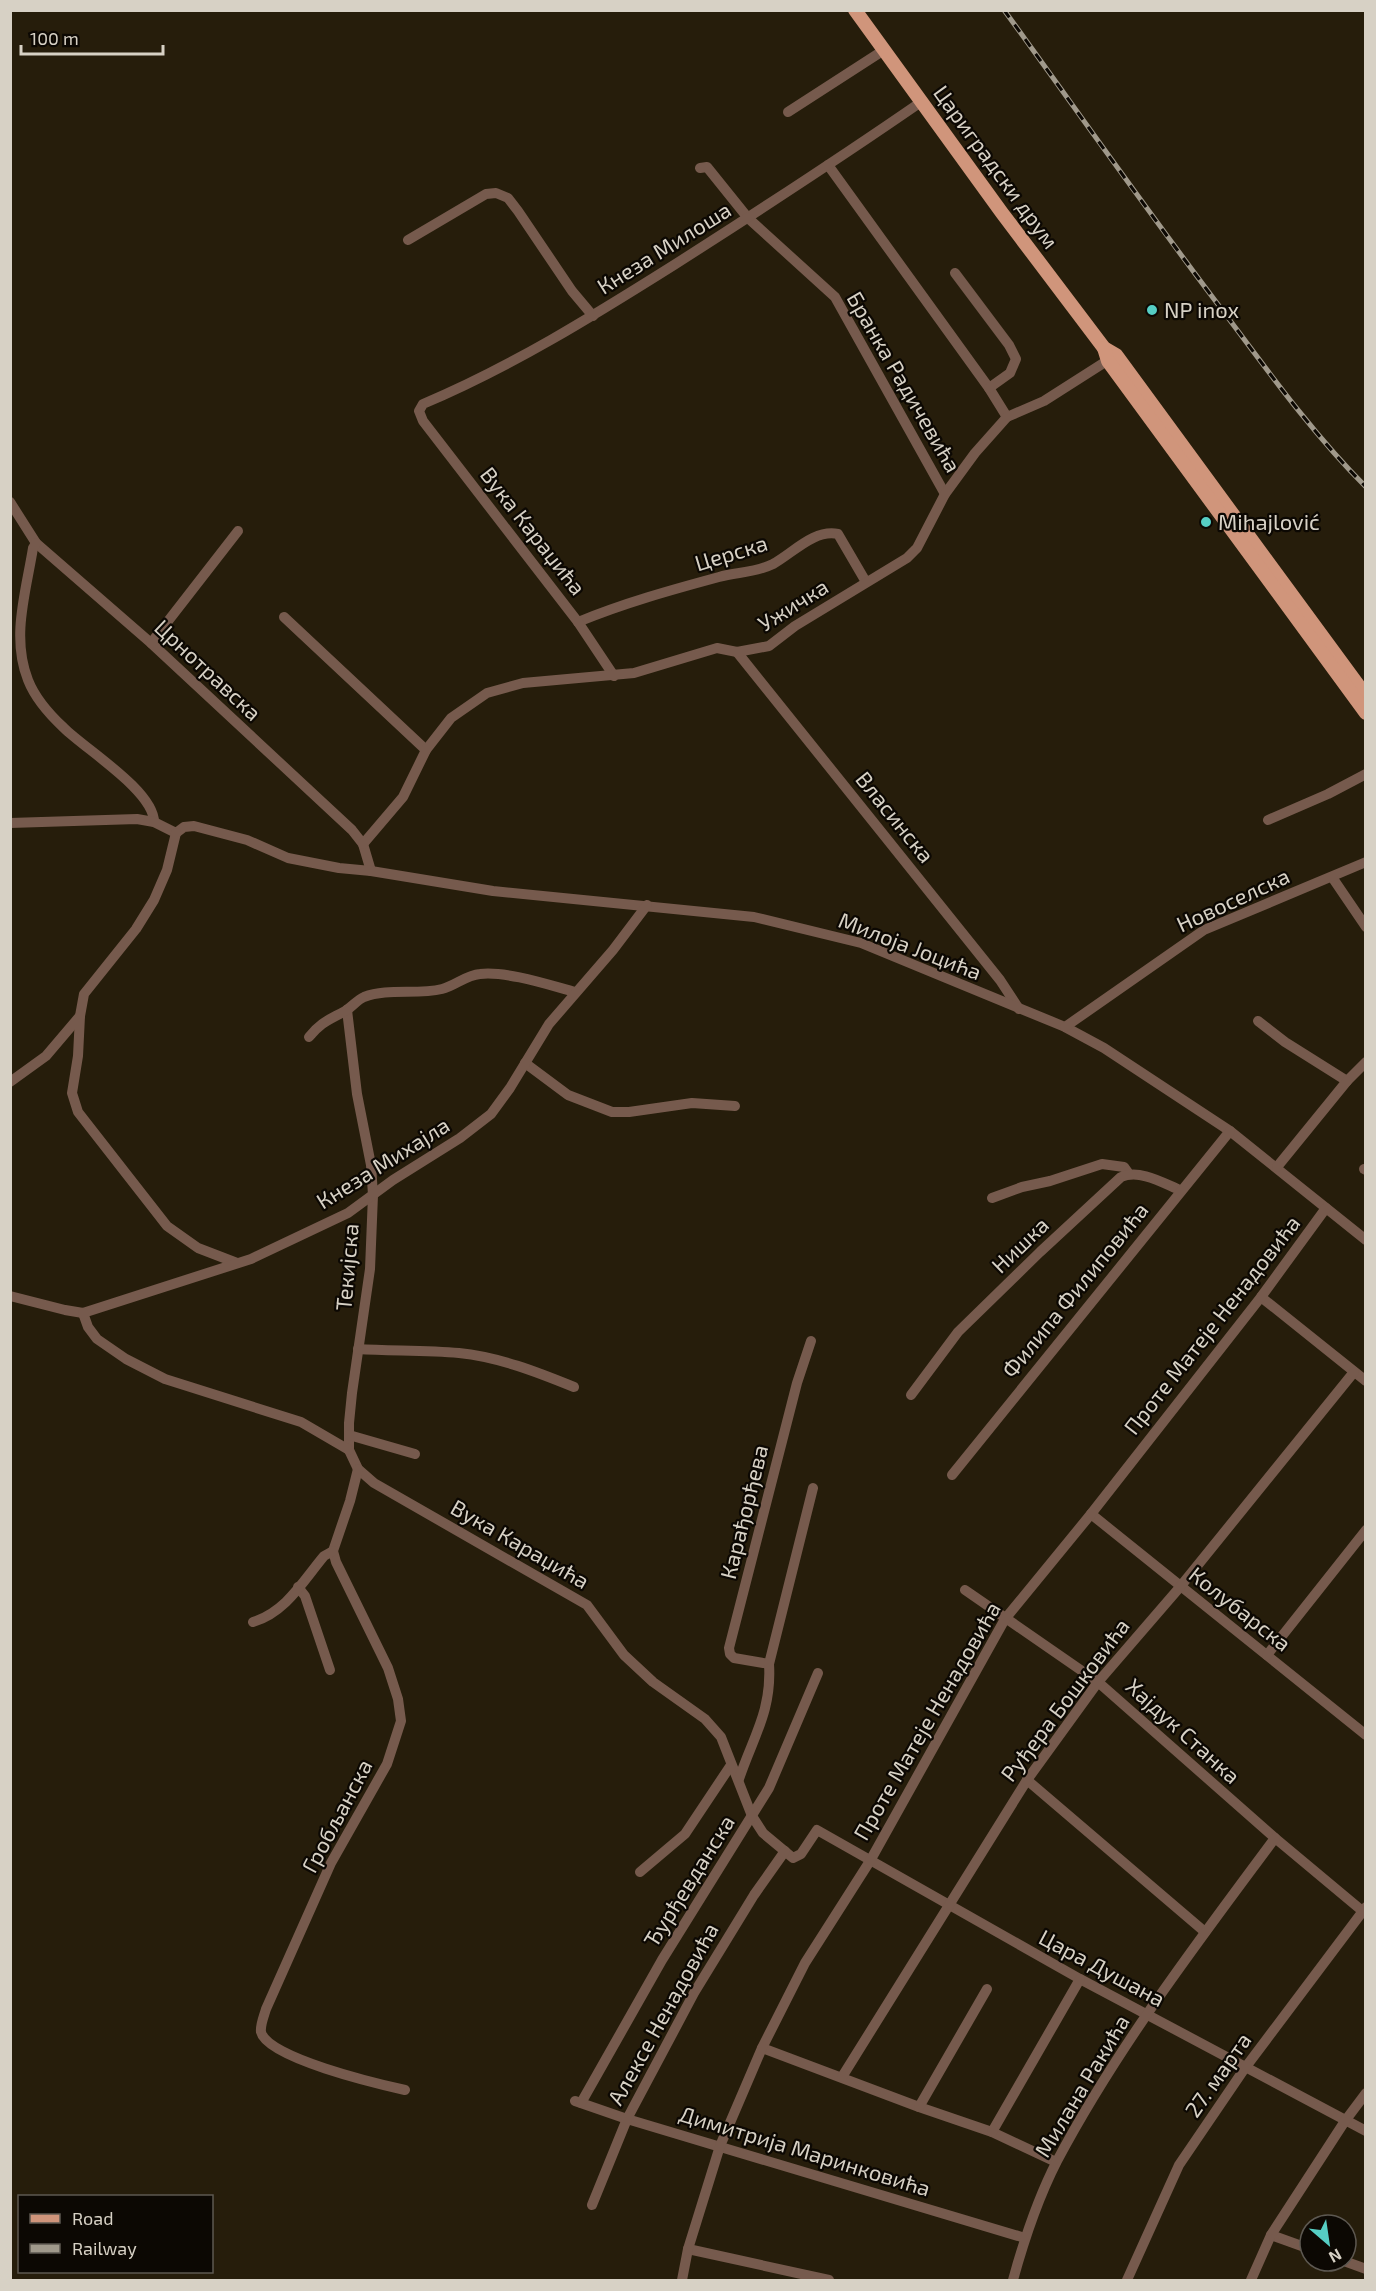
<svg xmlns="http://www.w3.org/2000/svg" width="1376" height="2291" viewBox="0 0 1376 2291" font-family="'Exo 2',sans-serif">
	<rect width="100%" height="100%" fill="#261d0b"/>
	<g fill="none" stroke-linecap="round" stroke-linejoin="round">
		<g stroke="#765a4d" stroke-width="10">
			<path d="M 788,112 L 884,50"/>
			<path d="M 828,165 L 989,388 L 1007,417"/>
			<path d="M 700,168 L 707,167 L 748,218 L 835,297 L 945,494"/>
			<path d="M 408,240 L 486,194 L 496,193 L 508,198 L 518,211 L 572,291 L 593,316"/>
			<path d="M 955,273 L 1009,345 L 1016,359 L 1010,373 L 989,388"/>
			<path d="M 10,502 L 36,543 L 151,643 L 352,830 L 363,844 L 371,871"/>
			<path d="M 36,543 L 33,548 C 26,592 11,637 28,680 C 35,698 50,715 64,728 C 85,749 154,791 154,822"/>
			<path d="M 284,617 L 426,750"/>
			<path d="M 578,622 C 624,603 671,590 719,577 C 737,572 755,573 773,564 C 793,553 814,529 838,534 L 866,582"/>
			<path d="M 151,643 L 238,531"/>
			<path d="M 737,652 L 1000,980 L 1019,1009"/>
			<path d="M 614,676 L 578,622 L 423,421 L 419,411 L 423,404 C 511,367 593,316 674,265 C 757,212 840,158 921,102"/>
			<path d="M 1268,820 L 1328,794 L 1366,774"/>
			<path d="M 10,823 L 137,819 L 154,822 L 176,833 L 184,827 L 194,826 L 247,840 L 288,858 L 339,868 L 371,871 L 493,891 L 754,917 L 861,943 L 1065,1027 L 1104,1048 L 1230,1131 L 1366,1240"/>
			<path d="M 363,844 L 403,797 L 426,750 L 451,718 L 487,693 L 523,683 L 634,673 L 717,648 L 737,652 L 769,646 L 795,626 L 907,558 L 917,548 L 945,494 L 975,453 L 1007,417 L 1044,401 L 1113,357"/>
			<path d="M 1332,877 L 1366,927"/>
			<path d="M 347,1010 L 357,1094 L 371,1165 L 373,1195 L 370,1269 L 352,1393 L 349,1423 L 349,1450 L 358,1469 L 374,1483 L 587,1605 L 624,1655 L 653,1682 L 705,1719 L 721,1737 L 752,1816 L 763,1833 L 793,1858 L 801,1854 L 817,1830 L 1080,1979 L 1366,2131"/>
			<path d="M 80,1016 L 78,1056 L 72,1093 L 78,1112 L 167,1226 L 198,1248 L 237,1263"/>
			<path d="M 1258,1021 L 1285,1042 L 1347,1081"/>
			<path d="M 1065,1027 L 1204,930 L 1366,862"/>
			<path d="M 309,1037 C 321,1022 329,1020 345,1011 C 352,1007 357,1000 364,997 C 388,988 417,995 442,989 C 455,986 466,975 480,974 C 507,971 549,985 575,992"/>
			<path d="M 525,1063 L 568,1095 L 612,1112 L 629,1112 L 692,1103 L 735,1106"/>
			<path d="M 10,1082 L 46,1056 L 80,1016 L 84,994 L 136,929 L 154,900 L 167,870 L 176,833"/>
			<path d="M 1277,1167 L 1347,1081 L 1366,1062"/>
			<path d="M 1364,1169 L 1366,1170"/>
			<path d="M 992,1198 L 1022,1187 L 1050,1181 L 1102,1164 L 1124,1167 L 1129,1174"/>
			<path d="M 10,1296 L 65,1310 L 83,1313 L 251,1259 L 348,1213 L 393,1180 L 460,1138 L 491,1114 L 510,1088 L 549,1024 L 613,950 L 647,905"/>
			<path d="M 1261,1297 L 1366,1381"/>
			<path d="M 83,1313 L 88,1327 L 97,1339 L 126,1359 L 165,1379 L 301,1422 L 349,1450"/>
			<path d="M 358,1349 C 391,1351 426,1350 459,1353 C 499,1357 537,1372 574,1387"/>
			<path d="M 911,1395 L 958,1332 L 1040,1252 L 1121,1177 C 1140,1169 1163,1183 1180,1190"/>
			<path d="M 349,1435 L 415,1454"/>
			<path d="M 358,1469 L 350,1501 L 333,1551 L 336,1562 L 388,1668 L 398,1699 L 401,1721 L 387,1764 L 331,1863 L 266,2009 C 264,2016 260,2025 261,2032 C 267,2058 378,2084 405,2090"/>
			<path d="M 952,1475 L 1230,1131"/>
			<path d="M 1091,1514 L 1366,1735"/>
			<path d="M 298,1587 L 305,1596 L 330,1670"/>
			<path d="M 965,1590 L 1098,1682 L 1275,1838 L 1366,1914"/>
			<path d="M 253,1622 C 286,1612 303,1581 324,1556 L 333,1551"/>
			<path d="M 1267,1655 L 1366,1530"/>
			<path d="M 769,1664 L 734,1658 L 730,1654 L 729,1648 L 797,1383 L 811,1341"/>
			<path d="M 739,1779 C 753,1737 772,1711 769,1664 L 813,1488"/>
			<path d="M 1027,1780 L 1205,1932"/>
			<path d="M 640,1872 L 685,1834 L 731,1765"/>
			<path d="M 762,2048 L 919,2107 L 992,2132 L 1056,2162"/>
			<path d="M 842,2077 L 1027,1780 L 1098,1682 L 1180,1587 L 1354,1372"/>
			<path d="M 575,2101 L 627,2119 L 1025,2238"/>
			<path d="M 581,2103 L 662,1960 L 769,1788 L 818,1673"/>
			<path d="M 919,2107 L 987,1989"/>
			<path d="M 992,2132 L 1080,1979"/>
			<path d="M 592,2205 L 627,2119 L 694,1993 L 754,1895 L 785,1851"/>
			<path d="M 1271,2235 L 1310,2249"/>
			<path d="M 688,2249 L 829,2280"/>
			<path d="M 1344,2261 L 1366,2269"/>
			<path d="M 682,2280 L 688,2249 L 720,2146 L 762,2048 L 805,1963 L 870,1861 L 1005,1619 L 1091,1514 L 1261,1297 L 1326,1208"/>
			<path d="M 1013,2280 C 1024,2240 1038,2198 1057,2161 C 1118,2046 1198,1942 1275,1838"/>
			<path d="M 1127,2280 L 1179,2165 L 1245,2068 L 1366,1907"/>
			<path d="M 1251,2280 L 1271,2235 L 1345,2121 L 1366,2093"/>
		</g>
		<g stroke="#d0957b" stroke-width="14">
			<path d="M 855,10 L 1002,213 L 1104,348 L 1116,355 L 1366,696"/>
			<path d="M 1104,348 L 1108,361 L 1366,713"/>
		</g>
		<defs>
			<path id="rail" d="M 1004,10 C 1078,112 1150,215 1226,315 C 1270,374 1314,435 1366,487"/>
		</defs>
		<use href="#rail" stroke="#a0998b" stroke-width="5"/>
		<use href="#rail" stroke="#0c0803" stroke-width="3" stroke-dasharray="9" stroke-linecap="butt"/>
	</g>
	<g fill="#56cec4" stroke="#0c0803" stroke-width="2">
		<circle cx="1152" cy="310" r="6"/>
		<circle cx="1206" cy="522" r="6"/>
	</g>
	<g text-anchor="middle" stroke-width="4.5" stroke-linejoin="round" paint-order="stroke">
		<g font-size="22" fill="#d7d1c5" stroke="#0c0803">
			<text transform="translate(996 167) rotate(54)" y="8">Цариградски друм</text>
			<text transform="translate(664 248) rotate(-32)" y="8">Кнеза Милоша</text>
			<text transform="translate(904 382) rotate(60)" y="8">Бранка Радичевића</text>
			<text transform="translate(533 531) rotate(52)" y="8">Вука Караџића</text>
			<text transform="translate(731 553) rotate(-17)" y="8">Церска</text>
			<text transform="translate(793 605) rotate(-32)" y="8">Ужичка</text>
			<text transform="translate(208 670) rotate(43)" y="8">Црнотравска</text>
			<text transform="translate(895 817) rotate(51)" y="8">Власинска</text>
			<text transform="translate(1233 900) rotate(-25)" y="8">Новоселска</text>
			<text transform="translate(910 946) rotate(21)" y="8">Милоја Јоцића</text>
			<text transform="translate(383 1163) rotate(-32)" y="8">Кнеза Михајла</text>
			<text transform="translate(1020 1245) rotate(-44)" y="8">Нишка</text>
			<text transform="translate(347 1267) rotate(-85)" y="8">Текијска</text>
			<text transform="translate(1075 1290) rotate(-51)" y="8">Филипа Филиповића</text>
			<text transform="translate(1212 1325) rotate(-52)" y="8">Проте Матеје Ненадовића</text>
			<text transform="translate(744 1512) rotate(-76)" y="8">Карађорђева</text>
			<text transform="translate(520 1544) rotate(30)" y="8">Вука Караџића</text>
			<text transform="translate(1240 1609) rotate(38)" y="8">Колубарска</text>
			<text transform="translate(1065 1700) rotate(-53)" y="8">Руђера Бошковића</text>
			<text transform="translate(927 1721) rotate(-60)" y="8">Проте Матеје Ненадовића</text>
			<text transform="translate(1183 1731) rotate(42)" y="8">Хајдук Станка</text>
			<text transform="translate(337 1816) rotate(-62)" y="8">Гробљанска</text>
			<text transform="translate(689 1881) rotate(-58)" y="8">Ђурђевданска</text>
			<text transform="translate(1102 1968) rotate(28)" y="8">Цара Душана</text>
			<text transform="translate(663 2014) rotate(-61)" y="8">Алексе Ненадовића</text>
			<text transform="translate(1218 2075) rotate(-55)" y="8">27. марта</text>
			<text transform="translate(1082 2086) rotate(-59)" y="8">Милана Ракића</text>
			<text transform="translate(805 2151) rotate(17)" y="8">Димитрија Маринковића</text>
		</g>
		<g font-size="22" fill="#d7d1c5" stroke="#0c0803" text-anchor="start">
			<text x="1164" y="318">NP inox</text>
			<text x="1218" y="530">Mihajlović</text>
		</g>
	</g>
	<rect width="1376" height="2291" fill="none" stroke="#d7d1c5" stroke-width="24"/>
	<rect x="18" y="2195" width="195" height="78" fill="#0c0803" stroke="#5d5851" stroke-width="1.5"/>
	<rect x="30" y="2214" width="30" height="9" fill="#d0957b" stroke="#5d5851" stroke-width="1.5"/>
	<text x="72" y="2225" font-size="18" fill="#d7d1c5">Road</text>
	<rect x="30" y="2244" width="30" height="9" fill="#a0998b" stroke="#5d5851" stroke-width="1.5"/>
	<text x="72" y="2255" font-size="18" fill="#d7d1c5">Railway</text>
	<g transform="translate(1328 2243) rotate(151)"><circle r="28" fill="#0c0803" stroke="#5d5851" stroke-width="1.5"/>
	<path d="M0-4.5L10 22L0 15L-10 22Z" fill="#56cec4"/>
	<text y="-9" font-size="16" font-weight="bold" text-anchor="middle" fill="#d7d1c5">N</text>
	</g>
	<path d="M21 45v9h142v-9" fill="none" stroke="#d7d1c5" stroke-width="3"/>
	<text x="30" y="45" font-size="18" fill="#d7d1c5" stroke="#0c0803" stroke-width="4.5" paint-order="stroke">100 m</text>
</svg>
